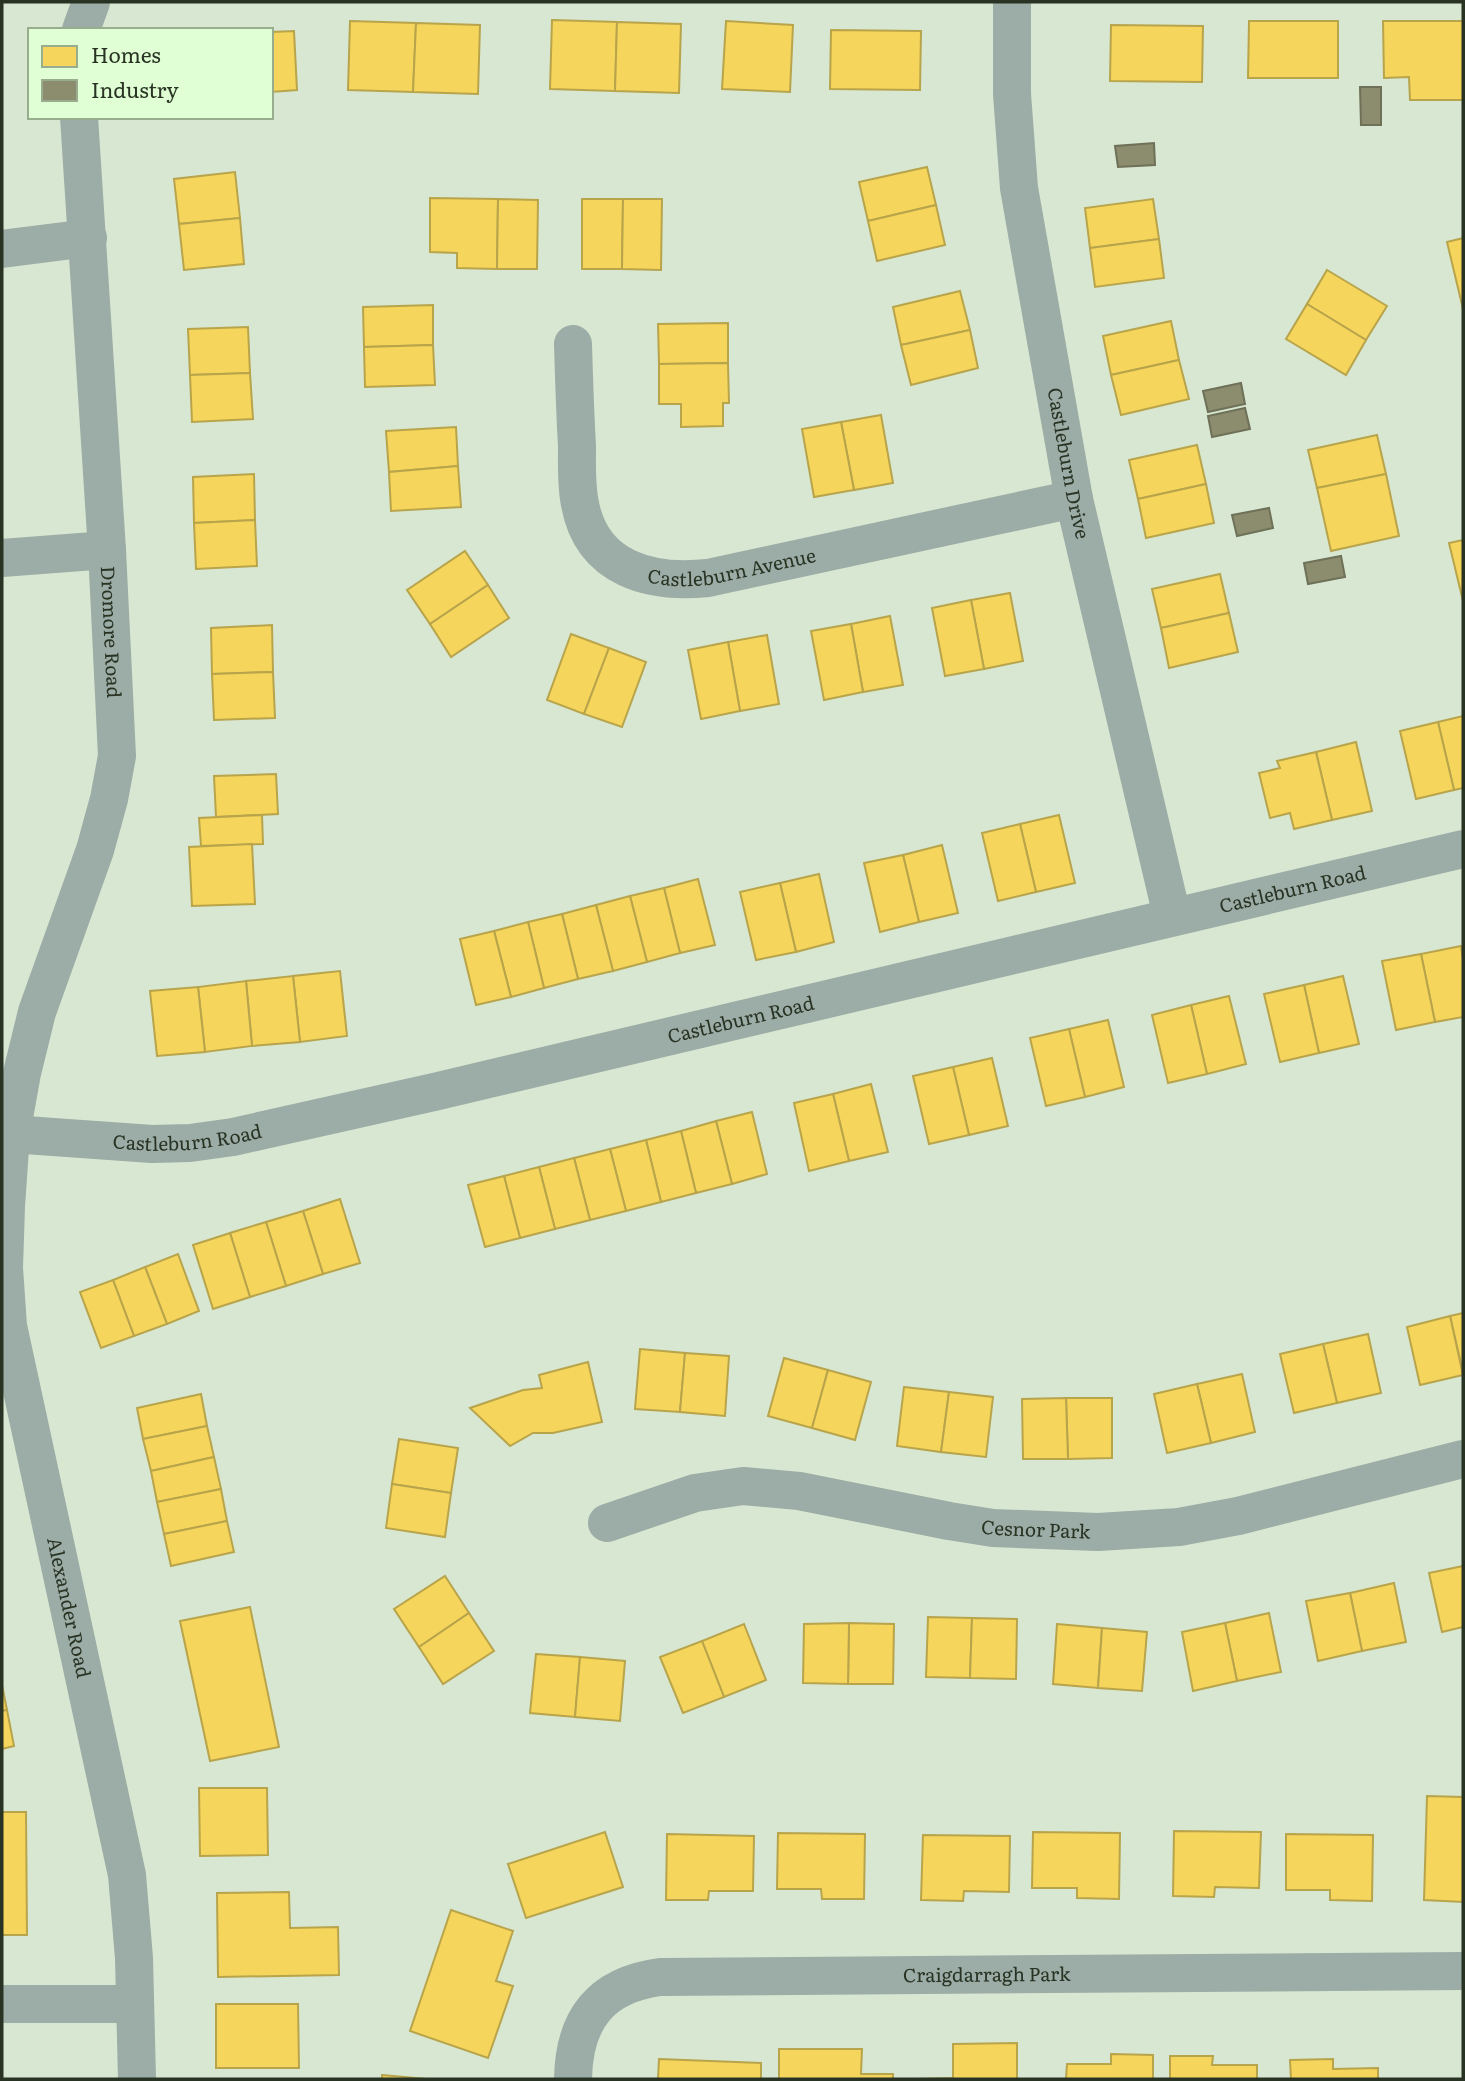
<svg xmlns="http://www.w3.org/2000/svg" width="1465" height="2081" viewBox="0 0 1465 2081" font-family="Literata,serif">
	<rect width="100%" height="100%" fill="#d8e7d1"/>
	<g fill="#f6d55c" stroke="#b8a44b" stroke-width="2">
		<path d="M 552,20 L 617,22 L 615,91 L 550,89 Z"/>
		<path d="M 350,21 L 416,23 L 413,92 L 348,90 Z"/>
		<path d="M 726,21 L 793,25 L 790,92 L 722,89 Z"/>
		<path d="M 1249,21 L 1338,21 L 1338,78 L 1248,78 Z"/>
		<path d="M 1383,21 L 1463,21 L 1463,100 L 1410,100 L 1409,77 L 1384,78 Z"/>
		<path d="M 617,22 L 681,24 L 679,93 L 615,91 Z"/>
		<path d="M 416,23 L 480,25 L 478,94 L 413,92 Z"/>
		<path d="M 1111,25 L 1203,26 L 1202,82 L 1110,81 Z"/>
		<path d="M 831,30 L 921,31 L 920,90 L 830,89 Z"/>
		<path d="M 294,31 L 297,90 L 271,92 L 271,32 Z"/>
		<path d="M 927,167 L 936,205 L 868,221 L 859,182 Z"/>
		<path d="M 235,172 L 240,218 L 179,224 L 174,179 Z"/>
		<path d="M 430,198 L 498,199 L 497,269 L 457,268 L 457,253 L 430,252 Z"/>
		<path d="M 498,199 L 538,200 L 537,269 L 497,269 Z"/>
		<path d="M 582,199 L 623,199 L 622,269 L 582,269 Z"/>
		<path d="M 623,199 L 662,199 L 661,270 L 622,269 Z"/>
		<path d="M 1153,199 L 1159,239 L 1090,248 L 1085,208 Z"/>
		<path d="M 936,205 L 945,245 L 877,261 L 868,221 Z"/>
		<path d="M 240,218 L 244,264 L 184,270 L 179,224 Z"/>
		<path d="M 1463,238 L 1463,309 L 1447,242 Z"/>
		<path d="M 1159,239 L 1164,278 L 1095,287 L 1090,248 Z"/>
		<path d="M 1327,270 L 1387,306 L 1366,340 L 1307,304 Z"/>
		<path d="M 960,291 L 970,330 L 901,345 L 893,307 Z"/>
		<path d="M 1307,304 L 1366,340 L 1346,375 L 1286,339 Z"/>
		<path d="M 433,305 L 433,345 L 364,347 L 363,307 Z"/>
		<path d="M 1171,321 L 1179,360 L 1111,375 L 1103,336 Z"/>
		<path d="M 728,323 L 728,363 L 659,364 L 658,324 Z"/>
		<path d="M 248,327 L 250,373 L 190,375 L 188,329 Z"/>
		<path d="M 970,330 L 978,368 L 911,385 L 901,345 Z"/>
		<path d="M 433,345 L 435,385 L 365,387 L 364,347 Z"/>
		<path d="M 1179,360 L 1189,399 L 1121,415 L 1111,375 Z"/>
		<path d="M 728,363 L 729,403 L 723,403 L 723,426 L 681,427 L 681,404 L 659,404 L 659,364 Z"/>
		<path d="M 250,373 L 253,419 L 192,422 L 190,375 Z"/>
		<path d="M 881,415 L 893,483 L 854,490 L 841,422 Z"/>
		<path d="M 841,422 L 854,490 L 814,497 L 802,429 Z"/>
		<path d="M 456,427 L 458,466 L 389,472 L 386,431 Z"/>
		<path d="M 1377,435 L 1386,474 L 1317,488 L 1308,450 Z"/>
		<path d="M 1197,445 L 1206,484 L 1138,499 L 1129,460 Z"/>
		<path d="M 458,466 L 461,507 L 391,511 L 389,472 Z"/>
		<path d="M 254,474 L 255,520 L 194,523 L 193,477 Z"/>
		<path d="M 1386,474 L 1399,536 L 1331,551 L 1317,488 Z"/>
		<path d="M 1206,484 L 1214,523 L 1146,538 L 1138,499 Z"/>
		<path d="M 255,520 L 257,566 L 196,569 L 194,523 Z"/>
		<path d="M 1463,540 L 1463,601 L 1449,543 Z"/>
		<path d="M 465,551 L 488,585 L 430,624 L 407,590 Z"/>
		<path d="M 1220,574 L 1229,613 L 1161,628 L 1152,589 Z"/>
		<path d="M 488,585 L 509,618 L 451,657 L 430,624 Z"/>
		<path d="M 1010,593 L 1023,661 L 984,669 L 971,600 Z"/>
		<path d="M 971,600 L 984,669 L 945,676 L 932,608 Z"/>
		<path d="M 1229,613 L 1238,652 L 1169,668 L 1161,628 Z"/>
		<path d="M 890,616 L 903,685 L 863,692 L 851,624 Z"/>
		<path d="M 851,624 L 863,692 L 824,700 L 811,631 Z"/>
		<path d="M 272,625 L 273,672 L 212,674 L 211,628 Z"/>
		<path d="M 571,634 L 609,648 L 584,714 L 547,700 Z"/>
		<path d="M 767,635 L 779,704 L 740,711 L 728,642 Z"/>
		<path d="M 728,642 L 740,711 L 701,719 L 688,650 Z"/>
		<path d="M 609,648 L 646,662 L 622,727 L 584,714 Z"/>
		<path d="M 273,672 L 275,718 L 214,720 L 212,674 Z"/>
		<path d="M 1463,716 L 1463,788 L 1454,790 L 1438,722 Z"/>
		<path d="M 1438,722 L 1454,790 L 1416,799 L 1400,731 Z"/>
		<path d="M 1356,742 L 1372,811 L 1332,820 L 1316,752 Z"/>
		<path d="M 1316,752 L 1332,820 L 1294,829 L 1290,813 L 1270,818 L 1259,773 L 1280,768 L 1277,761 Z"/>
		<path d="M 276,774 L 278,814 L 216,817 L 214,776 Z"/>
		<path d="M 262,815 L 263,844 L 201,846 L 199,818 Z"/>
		<path d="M 1059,815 L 1075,883 L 1036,892 L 1020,824 Z"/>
		<path d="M 1020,824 L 1036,892 L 998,901 L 982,833 Z"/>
		<path d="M 252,844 L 255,904 L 192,906 L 189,847 Z"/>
		<path d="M 942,845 L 958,913 L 919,922 L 903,855 Z"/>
		<path d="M 903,855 L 919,922 L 880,932 L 864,863 Z"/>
		<path d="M 819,874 L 834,942 L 796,952 L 780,883 Z"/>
		<path d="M 698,879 L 715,945 L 680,953 L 664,888 Z"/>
		<path d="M 780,883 L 796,952 L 756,960 L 740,892 Z"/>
		<path d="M 664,888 L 680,953 L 647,962 L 630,896 Z"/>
		<path d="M 630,896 L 647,962 L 613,971 L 596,905 Z"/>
		<path d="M 596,905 L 613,971 L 578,979 L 562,914 Z"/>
		<path d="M 562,914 L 578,979 L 544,988 L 528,922 Z"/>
		<path d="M 528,922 L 544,988 L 511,997 L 494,931 Z"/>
		<path d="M 494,931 L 511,997 L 476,1005 L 460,939 Z"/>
		<path d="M 1461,946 L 1463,959 L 1463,1017 L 1435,1022 L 1421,954 Z"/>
		<path d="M 1421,954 L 1435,1022 L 1396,1030 L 1382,961 Z"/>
		<path d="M 340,971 L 347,1036 L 300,1042 L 293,976 Z"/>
		<path d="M 293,976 L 300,1042 L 252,1046 L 246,981 Z"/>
		<path d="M 1343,976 L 1359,1044 L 1319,1053 L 1304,985 Z"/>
		<path d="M 246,981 L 252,1046 L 205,1052 L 198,987 Z"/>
		<path d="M 1304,985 L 1319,1053 L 1280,1062 L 1264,994 Z"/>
		<path d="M 198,987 L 205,1052 L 157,1056 L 150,991 Z"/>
		<path d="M 1229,996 L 1246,1064 L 1207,1074 L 1191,1005 Z"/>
		<path d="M 1191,1005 L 1207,1074 L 1168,1083 L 1152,1015 Z"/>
		<path d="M 1108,1020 L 1124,1087 L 1085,1097 L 1069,1029 Z"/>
		<path d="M 1069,1029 L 1085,1097 L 1046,1106 L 1030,1038 Z"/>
		<path d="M 992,1058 L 1008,1126 L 969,1135 L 953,1067 Z"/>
		<path d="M 953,1067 L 969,1135 L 929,1144 L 913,1076 Z"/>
		<path d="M 871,1084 L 888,1152 L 849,1161 L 833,1094 Z"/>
		<path d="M 833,1094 L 849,1161 L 809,1171 L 794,1103 Z"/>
		<path d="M 752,1112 L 767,1174 L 732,1184 L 716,1121 Z"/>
		<path d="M 716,1121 L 732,1184 L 696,1193 L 681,1131 Z"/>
		<path d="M 681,1131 L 696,1193 L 661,1202 L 646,1140 Z"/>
		<path d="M 646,1140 L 661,1202 L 626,1211 L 610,1149 Z"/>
		<path d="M 610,1149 L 626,1211 L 590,1220 L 574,1158 Z"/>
		<path d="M 574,1158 L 590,1220 L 555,1229 L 539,1167 Z"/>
		<path d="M 539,1167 L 555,1229 L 520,1238 L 504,1176 Z"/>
		<path d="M 504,1176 L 520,1238 L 485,1247 L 468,1185 Z"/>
		<path d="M 340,1199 L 360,1263 L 323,1274 L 303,1211 Z"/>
		<path d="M 303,1211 L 323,1274 L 286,1286 L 266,1222 Z"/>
		<path d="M 266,1222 L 286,1286 L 250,1297 L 230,1233 Z"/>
		<path d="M 230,1233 L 250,1297 L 213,1309 L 193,1245 Z"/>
		<path d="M 178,1254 L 199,1311 L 167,1324 L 145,1267 Z"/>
		<path d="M 145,1267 L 167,1324 L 134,1336 L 113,1280 Z"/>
		<path d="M 113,1280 L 134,1336 L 101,1348 L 80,1292 Z"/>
		<path d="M 1463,1313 L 1463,1373 L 1450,1316 Z"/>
		<path d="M 1450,1316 L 1463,1375 L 1420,1385 L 1407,1327 Z"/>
		<path d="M 1368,1334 L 1381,1393 L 1337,1403 L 1323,1344 Z"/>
		<path d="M 1323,1344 L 1337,1403 L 1294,1413 L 1280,1354 Z"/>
		<path d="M 640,1349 L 685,1353 L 680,1412 L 635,1409 Z"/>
		<path d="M 685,1353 L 729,1356 L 725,1416 L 680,1412 Z"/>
		<path d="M 784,1358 L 828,1370 L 812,1428 L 768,1416 Z"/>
		<path d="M 588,1362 L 602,1422 L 553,1433 L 533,1433 L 510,1446 L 470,1408 L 523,1390 L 542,1388 L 539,1375 Z"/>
		<path d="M 828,1370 L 871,1382 L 855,1440 L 812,1428 Z"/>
		<path d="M 1242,1374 L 1255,1432 L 1211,1443 L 1197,1384 Z"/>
		<path d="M 1197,1384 L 1211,1443 L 1167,1453 L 1154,1394 Z"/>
		<path d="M 904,1387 L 949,1392 L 941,1452 L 897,1446 Z"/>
		<path d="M 949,1392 L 993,1397 L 986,1457 L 941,1452 Z"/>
		<path d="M 201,1394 L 207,1426 L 143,1439 L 137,1408 Z"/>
		<path d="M 1066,1398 L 1112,1398 L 1112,1458 L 1068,1459 Z"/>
		<path d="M 1066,1398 L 1068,1459 L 1023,1459 L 1022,1399 Z"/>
		<path d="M 207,1426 L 214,1457 L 151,1471 L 143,1439 Z"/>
		<path d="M 399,1439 L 458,1448 L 451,1493 L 392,1484 Z"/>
		<path d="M 214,1457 L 221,1489 L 157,1502 L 151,1471 Z"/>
		<path d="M 392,1484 L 451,1493 L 445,1537 L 386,1528 Z"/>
		<path d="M 221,1489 L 227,1521 L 164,1534 L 157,1502 Z"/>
		<path d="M 227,1521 L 234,1552 L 171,1566 L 164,1534 Z"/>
		<path d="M 1463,1566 L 1463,1627 L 1442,1632 L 1429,1573 Z"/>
		<path d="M 445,1576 L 469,1613 L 419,1647 L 394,1609 Z"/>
		<path d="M 1394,1583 L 1406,1642 L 1362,1651 L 1350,1593 Z"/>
		<path d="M 1350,1593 L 1362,1651 L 1318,1661 L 1306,1601 Z"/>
		<path d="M 250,1607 L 279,1747 L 210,1761 L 180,1621 Z"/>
		<path d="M 469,1613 L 494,1651 L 443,1684 L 419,1647 Z"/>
		<path d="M 1269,1613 L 1281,1672 L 1237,1681 L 1225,1623 Z"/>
		<path d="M 928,1617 L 972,1618 L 970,1678 L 926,1677 Z"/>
		<path d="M 972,1618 L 1017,1619 L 1016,1679 L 970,1678 Z"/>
		<path d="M 849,1623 L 894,1624 L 893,1684 L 848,1684 Z"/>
		<path d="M 849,1623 L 848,1684 L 803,1683 L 804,1624 Z"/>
		<path d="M 1225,1623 L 1237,1681 L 1193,1691 L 1182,1632 Z"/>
		<path d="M 744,1624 L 766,1680 L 724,1697 L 702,1641 Z"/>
		<path d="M 1057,1624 L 1102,1628 L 1098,1688 L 1053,1684 Z"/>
		<path d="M 1102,1628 L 1147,1632 L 1142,1691 L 1098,1688 Z"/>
		<path d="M 702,1641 L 724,1697 L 683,1713 L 660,1657 Z"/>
		<path d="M 536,1654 L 580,1657 L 575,1717 L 530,1713 Z"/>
		<path d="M 580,1657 L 625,1661 L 620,1721 L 575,1717 Z"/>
		<path d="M 2,1685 L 7,1710 L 2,1711 Z"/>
		<path d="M 7,1710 L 14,1746 L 2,1749 L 2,1711 Z"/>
		<path d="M 199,1788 L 267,1788 L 268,1855 L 200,1856 Z"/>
		<path d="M 1427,1796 L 1463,1797 L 1463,1902 L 1424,1900 Z"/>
		<path d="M 2,1812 L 26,1812 L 27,1935 L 2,1935 Z"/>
		<path d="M 1174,1831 L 1261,1832 L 1259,1888 L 1215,1887 L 1214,1897 L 1173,1896 Z"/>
		<path d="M 605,1832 L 623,1887 L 526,1918 L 508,1864 Z"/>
		<path d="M 1033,1832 L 1120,1833 L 1119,1899 L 1077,1898 L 1077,1888 L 1032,1888 Z"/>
		<path d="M 778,1833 L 865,1834 L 864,1899 L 822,1899 L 821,1889 L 777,1889 Z"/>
		<path d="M 667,1834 L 754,1836 L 753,1891 L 709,1891 L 708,1900 L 666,1900 Z"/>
		<path d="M 1286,1834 L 1373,1835 L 1372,1901 L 1330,1900 L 1330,1890 L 1286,1890 Z"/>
		<path d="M 923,1835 L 1010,1836 L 1009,1892 L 964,1891 L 963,1901 L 921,1900 Z"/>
		<path d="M 289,1892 L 290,1928 L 338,1927 L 339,1975 L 218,1977 L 217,1893 Z"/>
		<path d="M 451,1910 L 513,1931 L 496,1981 L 513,1986 L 488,2058 L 410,2031 Z"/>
		<path d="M 216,2004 L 298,2004 L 299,2068 L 216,2068 Z"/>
		<path d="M 1017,2043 L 1017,2079 L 918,2079 L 953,2078 L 953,2044 Z"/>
		<path d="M 779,2049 L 862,2049 L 861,2074 L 893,2074 L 893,2079 L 779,2079 Z"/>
		<path d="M 1111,2054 L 1153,2055 L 1153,2079 L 1066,2079 L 1067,2064 L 1111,2064 Z"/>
		<path d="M 1170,2056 L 1213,2056 L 1212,2065 L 1257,2065 L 1257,2079 L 1170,2079 Z"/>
		<path d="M 659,2059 L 761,2063 L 761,2079 L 658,2079 Z"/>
		<path d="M 1333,2059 L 1333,2069 L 1378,2068 L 1378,2079 L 1291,2079 L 1290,2060 Z"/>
		<path d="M 382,2075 L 427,2079 L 382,2079 Z"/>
	</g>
	<g fill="#8c8c6e" stroke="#6e7158" stroke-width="2">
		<path d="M 1360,87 L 1381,87 L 1381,125 L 1361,125 Z"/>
		<path d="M 1154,143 L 1155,165 L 1118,167 L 1115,146 Z"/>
		<path d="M 1241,383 L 1245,404 L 1208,412 L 1203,391 Z"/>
		<path d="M 1245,408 L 1250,429 L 1212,437 L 1208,416 Z"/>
		<path d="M 1269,508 L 1273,528 L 1237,536 L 1232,515 Z"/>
		<path d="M 1341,556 L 1345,577 L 1308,584 L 1304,563 Z"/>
	</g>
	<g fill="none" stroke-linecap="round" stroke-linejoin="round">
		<g stroke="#9caca6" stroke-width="38">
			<path id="s1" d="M 1012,2 L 1012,94 L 1019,188 L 1074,499 L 1172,916"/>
			<path d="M 81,30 L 91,2"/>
			<path id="s2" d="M 79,117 L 107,550 L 117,756 L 109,799 L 95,850 L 37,1012 L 22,1073 L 11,1134 L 6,1206 L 4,1268 L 8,1326 L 127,1875 L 134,1958 L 137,2079"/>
			<path d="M 2,249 L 88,238"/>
			<path id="s3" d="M 573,344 C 574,378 575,412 577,446 C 577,465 576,485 580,504 C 592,569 650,584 708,578 L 1074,499"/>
			<path d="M 2,558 L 107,550"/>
			<path id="s4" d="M 11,1134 L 152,1144 L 190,1143 L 233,1137 L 434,1092 L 1463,849"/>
			<path id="s5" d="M 607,1523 L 695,1493 L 743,1486 L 799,1491 L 949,1521 L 993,1528 L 1098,1532 L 1179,1527 L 1238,1516 L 1463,1459"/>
			<path d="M 2,2004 L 134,2004"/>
			<path id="s6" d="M 573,2079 C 574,2020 600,1985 660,1977 L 1463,1971"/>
		</g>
	</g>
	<g text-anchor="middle" stroke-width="7" stroke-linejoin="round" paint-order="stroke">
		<g font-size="19" fill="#283323" stroke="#e1ffd4">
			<text dy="7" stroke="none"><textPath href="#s1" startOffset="466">Castleburn Drive</textPath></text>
			<text dy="7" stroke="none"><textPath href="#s3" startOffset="350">Castleburn Avenue</textPath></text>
			<text dy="7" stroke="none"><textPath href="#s2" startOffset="516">Dromore Road</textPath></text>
			<text dy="7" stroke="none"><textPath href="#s4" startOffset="1311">Castleburn Road</textPath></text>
			<text dy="7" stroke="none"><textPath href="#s4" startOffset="744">Castleburn Road</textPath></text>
			<text dy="7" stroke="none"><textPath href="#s4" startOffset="177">Castleburn Road</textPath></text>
			<text dy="7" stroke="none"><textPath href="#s5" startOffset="438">Cesnor Park</textPath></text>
			<text dy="7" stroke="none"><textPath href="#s2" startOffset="1514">Alexander Road</textPath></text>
			<text dy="7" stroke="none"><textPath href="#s6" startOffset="476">Craigdarragh Park</textPath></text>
		</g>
	</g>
	<rect width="1465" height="2081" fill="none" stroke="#283323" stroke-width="7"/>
	<rect x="28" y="28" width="245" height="91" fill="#e1ffd4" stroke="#97ad8d" stroke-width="2"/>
	<rect x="42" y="46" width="35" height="21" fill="#f6d55c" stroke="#97ad8d" stroke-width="2"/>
	<text x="91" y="63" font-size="21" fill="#283323">Homes</text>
	<rect x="42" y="80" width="35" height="21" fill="#8c8c6e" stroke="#97ad8d" stroke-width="2"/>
	<text x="91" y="98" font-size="21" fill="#283323">Industry</text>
</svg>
